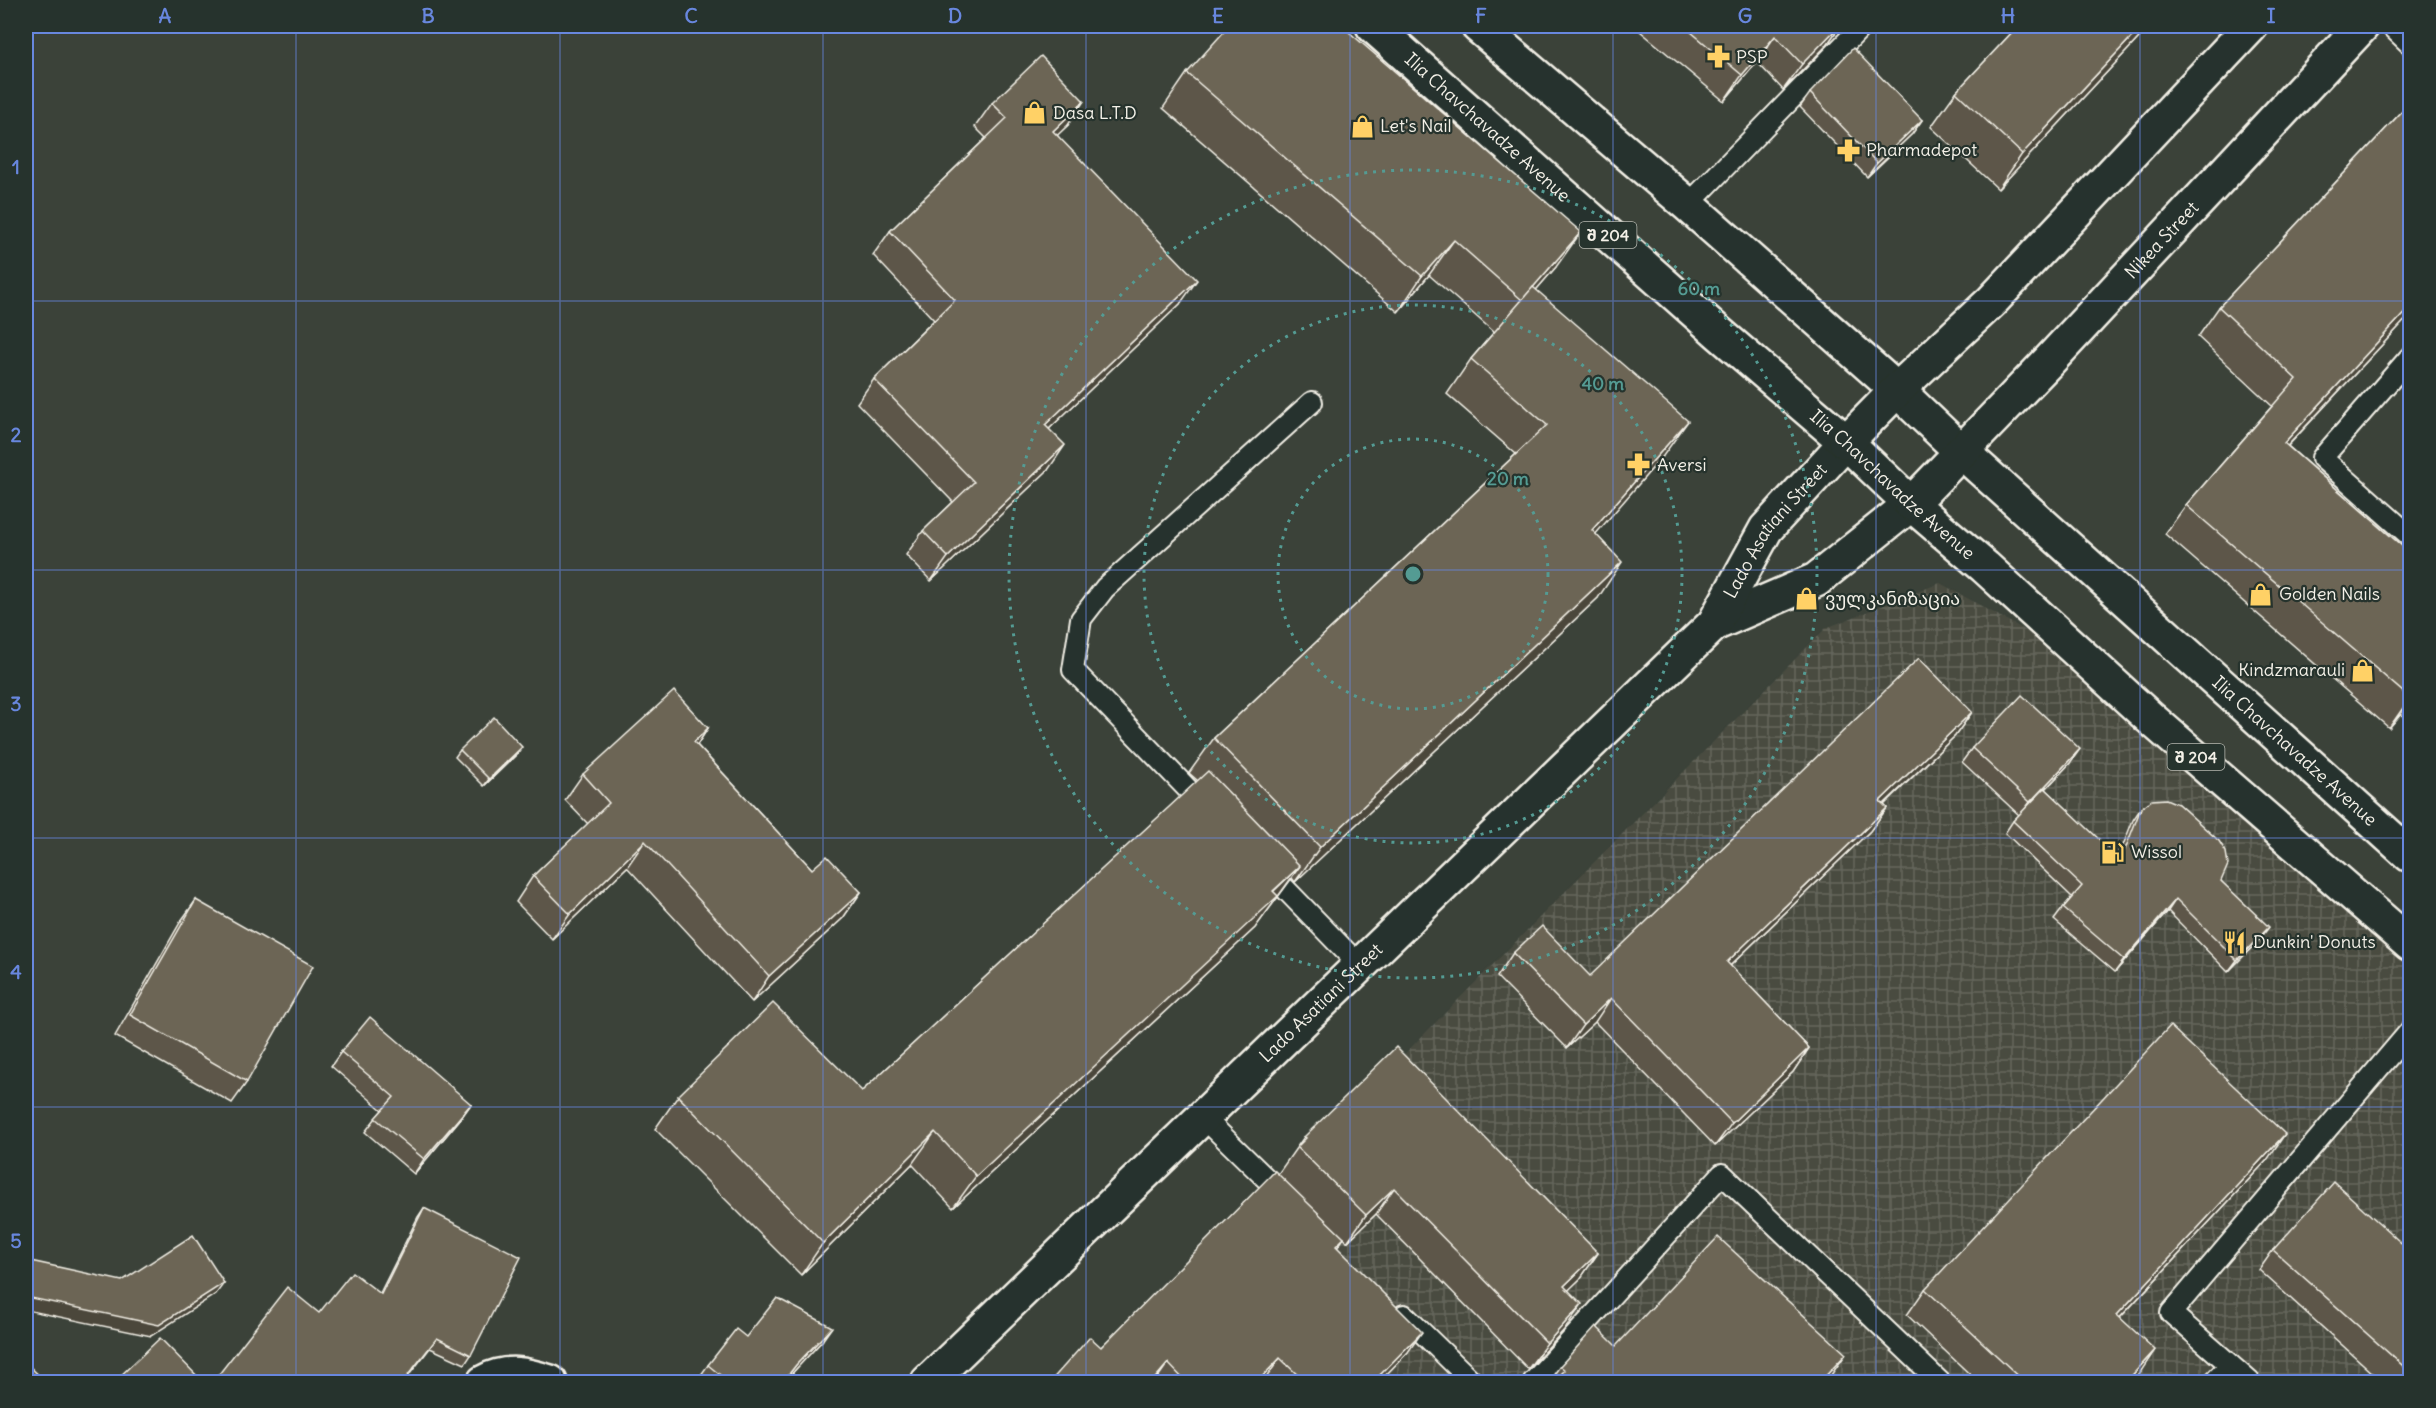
<svg xmlns="http://www.w3.org/2000/svg" width="2436" height="1408" viewBox="0 0 2436 1408" font-family="Delius,'Noto Sans Georgian',sans-serif">
	<defs>
		<pattern id="industrial-grid" width="8" height="8" patternUnits="userSpaceOnUse" patternTransform="scale(1.5)"><rect width="8" height="8" fill="#4a4c41"/><path d="M0 4h8M4 0v8" fill="none" stroke="#65665c"/></pattern>
	</defs>
	<rect width="100%" height="100%" fill="#3b4239"/>
	<filter id="ink" filterUnits="userSpaceOnUse"><feTurbulence type="fractalNoise" baseFrequency=".0167" numOctaves="2"/><feDisplacementMap in="SourceGraphic" scale="12" xChannelSelector="R" yChannelSelector="G"/><feConvolveMatrix kernelMatrix="1 2 1 2 8 2 1 2 1" color-interpolation-filters="sRGB"/></filter>
	<g filter="url(#ink)">
		<path fill="url(#industrial-grid)" d="M 1940,583 L 2046,642 L 2410,962 L 2410,1382 L 1080,1382 L 1826,628 Z"/>
		<g fill="none" stroke-linecap="round" stroke-linejoin="round">
			<defs>
				<g id="lane">
					<path d="M 2391,26 L 2410,44"/>
					<path d="M 1688,205 L 1862,26"/>
					<path d="M 2410,357 L 2322,458 L 2410,536"/>
					<path d="M 1207,809 L 1073,670 L 1081,619 L 1105,588 L 1312,402"/>
					<path d="M 1268,871 L 1360,966"/>
					<path d="M 1203,1117 L 1285,1197"/>
					<path d="M 1404,1315 L 1473,1382"/>
					<path d="M 1533,1382 L 1722,1174 L 1940,1382"/>
					<path d="M 2214,1382 L 2230,1365"/>
					<path d="M 2250,1382 L 2171,1313 L 2410,1031"/>
				</g>
				<path id="street" d="M 484,1382 C 507,1369 527,1375 550,1382"/>
				<g id="secondary">
					<path d="M 1714,624 L 1816,580 L 1911,504"/>
					<path id="s1" d="M 928,1382 L 1714,624 L 1766,529 L 1846,442"/>
				</g>
				<g id="primary">
					<path id="s2" d="M 1373,26 L 1720,334 L 1846,442 L 1911,504 L 1985,567 L 2149,717 L 2410,944"/>
					<path id="s3" d="M 1478,26 L 1688,205 L 1897,390 L 1962,452 L 2410,855"/>
					<path d="M 1846,442 L 1897,390 L 1992,301 L 2251,26"/>
					<path id="s4" d="M 1911,504 L 2048,362 L 2362,26"/>
				</g>
			</defs>
			<use href="#lane" stroke="#f4f1e8" stroke-width="24"/>
			<use href="#street" stroke="#f4f1e8" stroke-width="38"/>
			<use href="#secondary" stroke="#f4f1e8" stroke-width="38"/>
			<use href="#primary" stroke="#f4f1e8" stroke-width="38"/>
			<use href="#lane" stroke="#26332d" stroke-width="20"/>
			<use href="#street" stroke="#26332d" stroke-width="33"/>
			<use href="#secondary" stroke="#26332d" stroke-width="33"/>
			<use href="#primary" stroke="#26332d" stroke-width="33"/>
		</g>
		<g fill="#5d5748" stroke="#f4f1e8" stroke-width="1.5">
			<path d="M 1634,26 L 1840,26 L 1826,46 L 1783,90 L 1757,62 L 1724,101 Z"/>
			<path d="M 2018,26 L 2150,26 L 1998,189 L 1931,127 L 1956,92 Z"/>
			<path d="M 1187,73 L 1556,267 L 1536,290 L 1663,456 L 1595,534 L 1598,598 L 1295,882 L 1292,878 L 1255,928 L 953,1208 L 912,1164 L 801,1275 L 655,1129 L 678,1096 L 862,1091 L 1198,781 L 1189,773 L 1214,738 L 1516,454 L 1447,394 L 1471,359 L 1494,332 L 1429,275 L 1398,312 L 1163,108 Z"/>
			<path d="M 1810,93 L 1922,120 L 1912,134 L 1867,177 L 1800,107 Z"/>
			<path d="M 992,103 L 1068,125 L 1057,135 L 1180,304 L 1049,429 L 1048,470 L 931,581 L 906,555 L 923,531 L 953,502 L 857,403 L 874,379 L 934,320 L 873,255 L 890,231 L 986,138 L 975,127 Z"/>
			<path d="M 2410,103 L 2410,315 L 2288,446 L 2410,553 L 2410,722 L 2401,714 L 2389,728 L 2165,534 L 2186,505 L 2272,406 L 2198,337 L 2219,307 Z"/>
			<path d="M 1972,712 L 1955,736 L 1884,805 L 1887,808 L 1870,831 L 1730,966 L 1809,1048 L 1793,1072 L 1715,1146 L 1595,1022 L 1567,1048 L 1497,977 L 1513,953 L 1590,976 Z"/>
			<path d="M 708,728 L 697,745 L 812,869 L 861,892 L 843,918 L 752,1002 L 627,867 L 552,939 L 516,902 L 533,876 L 588,824 L 565,800 L 583,774 Z"/>
			<path d="M 1972,748 L 2070,763 L 2046,789 L 2118,858 L 2133,820 L 2141,808 L 2221,881 L 2260,939 L 2228,972 L 2168,911 L 2115,972 L 2054,920 L 2063,908 L 2072,897 L 2005,833 L 2013,821 L 2019,815 L 1962,762 Z"/>
			<path d="M 460,750 L 517,754 L 484,786 L 455,757 Z"/>
			<path d="M 196,900 L 247,1082 L 232,1103 L 115,1036 L 181,921 Z"/>
			<path d="M 341,1052 L 471,1104 L 461,1118 L 414,1174 L 365,1132 L 382,1110 L 331,1066 Z"/>
			<path d="M 1304,1137 L 1598,1253 L 1580,1279 L 1568,1290 L 1564,1330 L 1528,1369 L 1376,1214 L 1347,1242 L 1344,1238 L 1337,1248 L 1408,1352 L 1378,1383 L 1271,1383 L 1266,1378 L 1262,1383 L 1049,1383 L 1101,1347 L 1278,1174 Z"/>
			<path d="M 2267,1160 L 2120,1318 L 2137,1377 L 2131,1383 L 1979,1383 L 1907,1315 L 1925,1289 Z"/>
			<path d="M 424,1208 L 471,1355 L 465,1364 L 430,1348 L 403,1383 L 212,1383 L 380,1293 L 418,1217 Z"/>
			<path d="M 2273,1250 L 2410,1251 L 2410,1383 L 2384,1383 L 2259,1270 Z"/>
			<path d="M 746,1337 L 822,1341 L 783,1383 L 702,1383 L 698,1379 L 708,1365 Z"/>
			<path d="M 1616,1346 L 1831,1375 L 1824,1383 L 1548,1383 L 1560,1366 Z"/>
		</g>
		<g fill="#4c473b" stroke="#f4f1e8" stroke-width="1.5">
			<path d="M 1839,26 L 1840,26 L 1826,46 L 1783,90 L 1802,64 Z"/>
			<path d="M 2142,26 L 2150,26 L 1998,189 L 2022,154 Z"/>
			<path d="M 1775,36 L 1757,62 L 1724,101 L 1742,75 Z"/>
			<path d="M 1084,101 L 1068,125 L 1037,155 L 1053,131 Z"/>
			<path d="M 1922,120 L 1912,134 L 1867,177 L 1877,163 Z"/>
			<path d="M 1581,232 L 1556,267 L 1497,335 L 1522,300 Z"/>
			<path d="M 1454,240 L 1429,275 L 1398,312 L 1422,276 Z"/>
			<path d="M 1197,280 L 1180,304 L 1028,449 L 1045,425 Z"/>
			<path d="M 2410,307 L 2410,315 L 2263,472 L 2284,443 Z"/>
			<path d="M 1688,421 L 1663,456 L 1568,566 L 1592,530 Z"/>
			<path d="M 1065,445 L 1048,470 L 931,581 L 948,557 Z"/>
			<path d="M 1622,562 L 1598,598 L 1295,882 L 1320,847 Z"/>
			<path d="M 2410,698 L 2410,701 L 2401,714 L 2389,728 Z"/>
			<path d="M 1972,712 L 1955,736 L 1863,824 L 1880,801 Z"/>
			<path d="M 708,728 L 691,754 L 694,742 Z"/>
			<path d="M 522,747 L 517,754 L 484,786 L 489,779 Z"/>
			<path d="M 2080,749 L 2070,763 L 2020,816 L 2030,802 Z"/>
			<path d="M 1887,808 L 1870,831 L 1710,985 L 1727,962 Z"/>
			<path d="M 645,841 L 627,867 L 552,939 L 570,914 Z"/>
			<path d="M 1300,866 L 1255,928 L 953,1208 L 976,1176 Z"/>
			<path d="M 861,892 L 843,918 L 752,1002 L 769,976 Z"/>
			<path d="M 2176,899 L 2168,911 L 2115,972 L 2124,960 Z"/>
			<path d="M 2269,927 L 2260,939 L 2228,972 L 2237,960 Z"/>
			<path d="M 1611,998 L 1595,1022 L 1567,1048 L 1583,1025 Z"/>
			<path d="M 1809,1048 L 1793,1072 L 1715,1146 L 1732,1123 Z"/>
			<path d="M 471,1104 L 461,1118 L 414,1174 L 424,1159 Z"/>
			<path d="M 935,1132 L 912,1164 L 801,1275 L 823,1243 Z"/>
			<path d="M 2285,1134 L 2267,1160 L 2098,1341 L 2117,1315 Z"/>
			<path d="M 1394,1188 L 1376,1214 L 1347,1242 L 1366,1215 Z"/>
			<path d="M 1598,1253 L 1580,1279 L 1546,1312 L 1564,1286 Z"/>
			<path d="M 224,1283 L 216,1294 L 151,1336 L 26,1310 L 26,1297 Z"/>
			<path d="M 1582,1304 L 1564,1330 L 1528,1369 L 1547,1343 Z"/>
			<path d="M 832,1327 L 822,1341 L 783,1383 L 782,1383 L 796,1365 Z"/>
			<path d="M 1422,1332 L 1408,1352 L 1378,1383 L 1372,1383 Z"/>
			<path d="M 2155,1350 L 2137,1377 L 2131,1383 L 2125,1383 Z"/>
			<path d="M 1846,1354 L 1831,1375 L 1824,1383 L 1819,1383 Z"/>
			<path d="M 1280,1358 L 1266,1378 L 1262,1383 L 1256,1383 Z"/>
			<path d="M 1168,1363 L 1154,1383 L 1151,1383 Z"/>
		</g>
		<g fill="#6c6554" stroke="#f4f1e8" stroke-width="1.5">
			<path d="M 1229,26 L 1342,26 L 1581,232 L 1522,300 L 1454,240 L 1422,276 L 1187,73 Z"/>
			<path d="M 1684,26 L 1839,26 L 1802,64 L 1775,36 L 1742,75 Z"/>
			<path d="M 2018,26 L 2142,26 L 2022,154 L 1956,92 Z"/>
			<path d="M 1853,48 L 1922,120 L 1877,163 L 1810,93 Z"/>
			<path d="M 1041,56 L 1084,101 L 1053,131 L 1197,280 L 1045,425 L 1065,445 L 948,557 L 923,531 L 974,482 L 874,379 L 955,300 L 890,231 L 1007,118 L 992,103 Z"/>
			<path d="M 2410,103 L 2410,307 L 2284,443 L 2410,553 L 2410,698 L 2186,505 L 2296,379 L 2219,307 Z"/>
			<path d="M 1533,287 L 1688,421 L 1592,530 L 1622,562 L 1320,847 L 1214,738 L 1547,425 L 1471,359 Z"/>
			<path d="M 1919,658 L 1972,712 L 1880,801 L 1887,808 L 1727,962 L 1809,1048 L 1732,1123 L 1611,998 L 1583,1025 L 1513,953 L 1542,926 L 1590,976 Z"/>
			<path d="M 674,691 L 708,728 L 694,742 L 812,869 L 827,856 L 861,892 L 769,976 L 645,841 L 570,914 L 533,876 L 609,803 L 583,774 Z"/>
			<path d="M 2022,695 L 2080,749 L 2030,802 L 1972,748 Z"/>
			<path d="M 494,717 L 522,747 L 489,779 L 460,750 Z"/>
			<path d="M 1208,771 L 1300,866 L 1273,891 L 1278,896 L 976,1176 L 935,1132 L 823,1243 L 678,1096 L 773,1003 L 862,1091 Z"/>
			<path d="M 2045,788 L 2121,860 L 2141,808 L 2152,800 L 2166,799 L 2178,804 L 2219,841 L 2226,852 L 2228,865 L 2221,881 L 2269,927 L 2237,960 L 2176,899 L 2124,960 L 2063,908 L 2082,886 L 2013,821 Z"/>
			<path d="M 196,900 L 313,966 L 247,1082 L 130,1015 Z"/>
			<path d="M 370,1017 L 471,1104 L 424,1159 L 375,1118 L 394,1097 L 341,1052 Z"/>
			<path d="M 2170,1026 L 2285,1134 L 2117,1315 L 2155,1350 L 2125,1383 L 2026,1383 L 1925,1289 Z"/>
			<path d="M 1396,1047 L 1598,1253 L 1564,1286 L 1582,1304 L 1547,1343 L 1394,1188 L 1366,1215 L 1297,1147 L 1306,1138 L 1304,1137 Z"/>
			<path d="M 1275,1171 L 1344,1238 L 1336,1246 L 1422,1332 L 1372,1383 L 1306,1383 L 1280,1358 L 1256,1383 L 1187,1383 L 1168,1363 L 1151,1383 L 1049,1383 L 1090,1337 L 1101,1347 Z"/>
			<path d="M 2334,1182 L 2410,1251 L 2410,1372 L 2273,1250 Z"/>
			<path d="M 424,1208 L 521,1257 L 471,1355 L 437,1338 L 402,1383 L 212,1383 L 287,1287 L 319,1313 L 352,1272 L 381,1294 Z"/>
			<path d="M 193,1235 L 224,1283 L 159,1325 L 26,1297 L 26,1260 L 122,1281 Z"/>
			<path d="M 1718,1237 L 1846,1354 L 1819,1383 L 1569,1383 L 1561,1374 L 1565,1370 L 1560,1366 L 1596,1326 L 1616,1346 Z"/>
			<path d="M 777,1298 L 832,1327 L 796,1365 L 782,1383 L 730,1383 L 708,1365 L 736,1329 L 746,1337 Z"/>
			<path d="M 160,1338 L 204,1383 L 117,1383 L 115,1381 Z"/>
			<path d="M 26,1363 L 47,1383 L 26,1383 Z"/>
			<path d="M 2410,1373 L 2410,1383 L 2402,1383 Z"/>
		</g>
	</g>
	<path fill="none" stroke="#6887de" stroke-width="1.5" stroke-opacity="0.55" d="M 296,26 L 296,1382M 560,26 L 560,1382M 823,26 L 823,1382M 1086,26 L 1086,1382M 1350,26 L 1350,1382M 1613,26 L 1613,1382M 1876,26 L 1876,1382M 2140,26 L 2140,1382M 26,301 L 2410,301M 26,570 L 2410,570M 26,838 L 2410,838M 26,1107 L 2410,1107"/>
	<g fill="none" stroke="#549b93" stroke-width="3" stroke-dasharray="3 6">
		<circle cx="1413" cy="574" r="135"/>
		<circle cx="1413" cy="574" r="269"/>
		<circle cx="1413" cy="574" r="404"/>
	</g>
	<defs>
		<symbol id="pharmacy-bare" viewBox="-9 -9 18 18"><path d="M-2-6h4v4h4v4h-4v4h-4v-4h-4v-4h4Z" fill="#ffd166" stroke="#26332d" stroke-width="2.5" paint-order="stroke"/></symbol>
		<symbol id="shop-bare" viewBox="-9 -9 18 18"><path d="M-5-2.5h2.3a2.7 3.5 0 0 1 5.4 0H5L5.5 6h-11ZM-1.5-2.5h3a1.5 2.3 0 0 0-3 0Z" fill="#ffd166" stroke="#26332d" stroke-width="2.5" paint-order="stroke"/></symbol>
		<symbol id="fuel-bare" viewBox="-9 -9 18 18"><path d="M-5.5-6h7V0h2V4h1.3V-2.5L3-4.5l.8-.8L6-3V5H2.5V1h-1V6h-7ZM-4.2-4.7v3.2H.2V-4.7Z" fill="#ffd166" stroke="#26332d" stroke-width="2.5" paint-order="stroke"/></symbol>
		<symbol id="restaurant-bare" viewBox="-9 -9 18 18"><path d="M-5-6h1v4h1v-4h1v4h1v-4h1v5L-1.5 .5V6h-2V.5L-5-1ZM5-6V6H3V1.5H1.5Q1.5-4 5-6Z" fill="#ffd166" stroke="#26332d" stroke-width="2.5" paint-order="stroke"/></symbol>
	</defs>
	<g fill-rule="evenodd">
		<use href="#pharmacy-bare" x="1702" y="40" width="33" height="33"/>
		<use href="#shop-bare" x="1018" y="96" width="33" height="33"/>
		<use href="#shop-bare" x="1346" y="110" width="33" height="33"/>
		<use href="#pharmacy-bare" x="1832" y="134" width="33" height="33"/>
		<use href="#pharmacy-bare" x="1622" y="448" width="33" height="33"/>
		<use href="#shop-bare" x="2244" y="578" width="33" height="33"/>
		<use href="#shop-bare" x="1790" y="582" width="33" height="33"/>
		<use href="#shop-bare" x="2346" y="654" width="33" height="33"/>
		<use href="#fuel-bare" x="2096" y="836" width="33" height="33"/>
		<use href="#restaurant-bare" x="2218" y="926" width="33" height="33"/>
	</g>
	<g text-anchor="middle" stroke-width="4.5" stroke-linejoin="round" paint-order="stroke">
		<g fill="#26332d" stroke="#b6b8b0" stroke-width="1.5">
			<rect x="1579.5" y="222" width="57" height="26" rx="4.5"/>
			<rect x="2167.5" y="744" width="57" height="26" rx="4.5"/>
		</g>
		<g font-size="16" font-weight="bold" fill="#f4f1e8">
			<text x="1608" y="241">შ 204</text>
			<text x="2196" y="763">შ 204</text>
		</g>
		<g font-size="18" fill="#f4f1e8" stroke="#26332d" text-anchor="start">
			<text x="1736" y="63">PSP</text>
			<text x="1053" y="119">Dasa L.T.D</text>
			<text x="1380" y="132">Let's Nail</text>
			<text x="1866" y="156">Pharmadepot</text>
			<text x="1657" y="471">Aversi</text>
			<text x="2279" y="600">Golden Nails</text>
			<text x="1825" y="605">ვულკანიზაცია</text>
			<text x="2345" y="676" text-anchor="end">Kindzmarauli</text>
			<text x="2131" y="858">Wissol</text>
			<text x="2253" y="948">Dunkin' Donuts</text>
		</g>
		<g font-size="18" fill="#f4f1e8" stroke="#26332d">
			<text dy="6" stroke="none"><textPath href="#s2" startOffset="153">Ilia Chavchavadze Avenue</textPath></text>
			<text dy="6" stroke="none"><textPath href="#s4" startOffset="364">Nikea Street</textPath></text>
			<text dy="6" stroke="none"><textPath href="#s2" startOffset="693">Ilia Chavchavadze Avenue</textPath></text>
			<text dy="6" stroke="none"><textPath href="#s1" startOffset="1204">Lado Asatiani Street</textPath></text>
			<text dy="6" stroke="none"><textPath href="#s3" startOffset="1092">Ilia Chavchavadze Avenue</textPath></text>
			<text dy="6" stroke="none"><textPath href="#s1" startOffset="546">Lado Asatiani Street</textPath></text>
		</g>
	</g>
	<circle cx="1413" cy="574" r="9" fill="#549b93" stroke="#26332d" stroke-width="3"/>
	<g font-size="18" text-anchor="middle" font-weight="bold" fill="#549b93" stroke="#26332d" stroke-width="4.5" stroke-linejoin="round" paint-order="stroke">
		<text x="1699" y="295">60 m</text>
		<text x="1603" y="390">40 m</text>
		<text x="1508" y="485">20 m</text>
	</g>
	<rect width="2436" height="1408" fill="none" stroke="#26332d" stroke-width="66"/>
	<rect x="33" y="33" width="2370" height="1342" fill="none" stroke="#6887de" stroke-width="2"/>
	<g font-size="20" text-anchor="middle" font-weight="bold" fill="#6887de">
		<text x="165" y="23">A</text>
		<text x="428" y="23">B</text>
		<text x="691" y="23">C</text>
		<text x="955" y="23">D</text>
		<text x="1218" y="23">E</text>
		<text x="1481" y="23">F</text>
		<text x="1745" y="23">G</text>
		<text x="2008" y="23">H</text>
		<text x="2271" y="23">I</text>
		<text x="16" y="174">1</text>
		<text x="16" y="442">2</text>
		<text x="16" y="711">3</text>
		<text x="16" y="979">4</text>
		<text x="16" y="1248">5</text>
	</g>
</svg>
